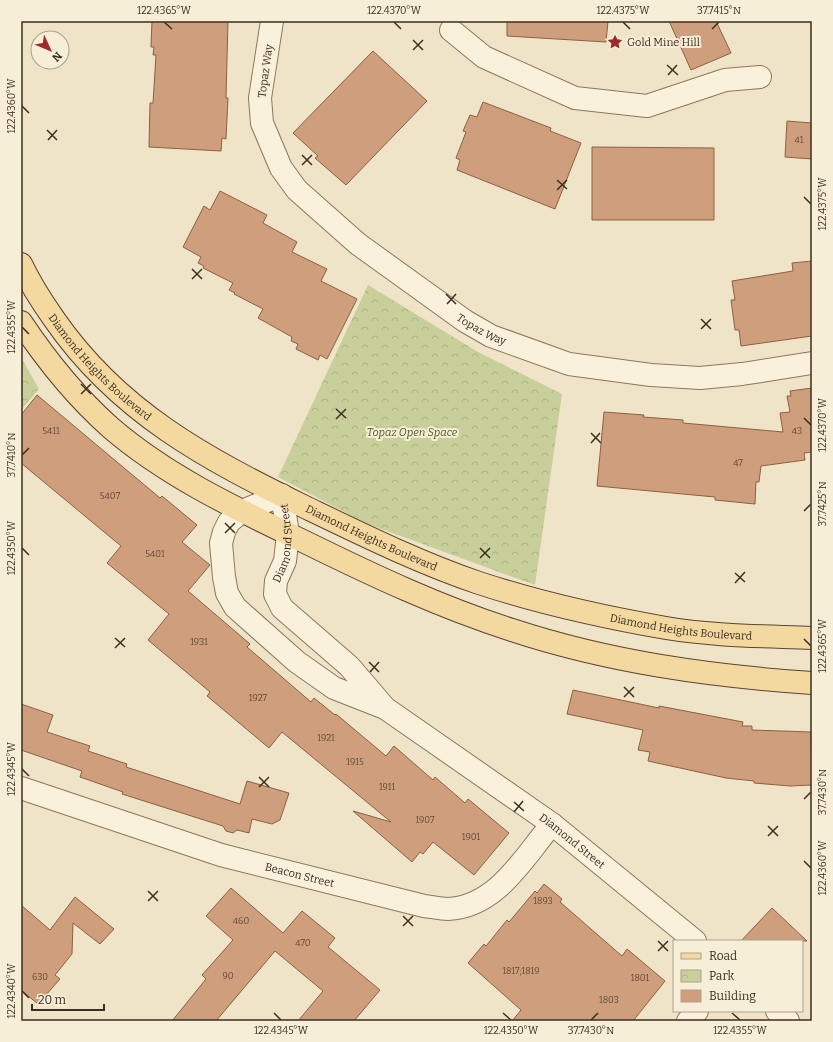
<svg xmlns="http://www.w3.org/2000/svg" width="833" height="1042" viewBox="0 0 833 1042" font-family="Bitter,serif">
	<defs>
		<pattern id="park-crowns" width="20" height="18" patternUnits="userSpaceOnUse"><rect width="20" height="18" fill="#c9cf9b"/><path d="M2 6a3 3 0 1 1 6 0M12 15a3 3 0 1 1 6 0" fill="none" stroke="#aeb285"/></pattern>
	</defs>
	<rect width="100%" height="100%" fill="#f0e4c8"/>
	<g fill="url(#park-crowns)">
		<path d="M 368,285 L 478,352 L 562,394 L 535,585 L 365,523 L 278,477 Z"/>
		<path d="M 21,357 L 39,389 L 21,410 Z"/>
	</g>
	<g fill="#cf9f7d" stroke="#8d5f41">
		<path d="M 152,21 L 228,21 L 226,98 L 228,98 L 226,139 L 222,138 L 221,151 L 149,147 L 150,103 L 153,103 L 156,55 L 153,55 L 154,47 L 151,47 Z"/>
		<path d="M 507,21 L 608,21 L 606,42 L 507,36 Z"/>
		<path d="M 669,21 L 716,21 L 731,53 L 691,70 Z"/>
		<path d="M 373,51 L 427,101 L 346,185 L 315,158 L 318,156 L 293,133 Z"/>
		<path d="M 483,102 L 551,128 L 550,131 L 581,143 L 555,209 L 457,170 L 460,160 L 456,158 L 466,132 L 463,131 L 470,115 L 477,117 Z"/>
		<path d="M 787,121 L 812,123 L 812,159 L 785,157 Z"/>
		<path d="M 592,147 L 714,148 L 714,220 L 592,220 Z"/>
		<path d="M 220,191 L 267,215 L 263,223 L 297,242 L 292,252 L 327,269 L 321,281 L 357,299 L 327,359 L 320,355 L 318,360 L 296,349 L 298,344 L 291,341 L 292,337 L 258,318 L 263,309 L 234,294 L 235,293 L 229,290 L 233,283 L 203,268 L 204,266 L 198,263 L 201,257 L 183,247 L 204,206 L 210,210 Z"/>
		<path d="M 812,261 L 812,336 L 741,346 L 739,330 L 735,330 L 731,300 L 735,300 L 732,281 L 793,271 L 792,263 Z"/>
		<path d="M 812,388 L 812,452 L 804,453 L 805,460 L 761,466 L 759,482 L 756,482 L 755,504 L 715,500 L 715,497 L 597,486 L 604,412 L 644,415 L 643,417 L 683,420 L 683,423 L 783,432 L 780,413 L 790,412 L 787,396 L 791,396 L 790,391 Z"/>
		<path d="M 37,395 L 160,498 L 162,496 L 197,525 L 182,542 L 210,565 L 188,591 L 250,644 L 247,647 L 311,702 L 314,698 L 335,715 L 336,714 L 386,756 L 394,746 L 433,780 L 435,777 L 465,803 L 468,799 L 509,833 L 474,875 L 433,842 L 423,854 L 420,852 L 412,862 L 353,811 L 391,822 L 282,732 L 269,748 L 207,696 L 210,692 L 148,640 L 169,614 L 107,563 L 121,546 L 21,463 L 21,415 Z"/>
		<path d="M 573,690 L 659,708 L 659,706 L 743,722 L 742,726 L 752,726 L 752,730 L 811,732 L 812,785 L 790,786 L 754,783 L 754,781 L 726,778 L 648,761 L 650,752 L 638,750 L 643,730 L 567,714 Z"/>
		<path d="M 21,704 L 53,715 L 47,732 L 90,746 L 88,751 L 127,764 L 126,767 L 240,804 L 247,781 L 289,793 L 280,820 L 272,824 L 252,819 L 249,833 L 237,830 L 233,833 L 226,831 L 223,826 L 122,794 L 123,792 L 80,777 L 82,771 L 21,750 Z"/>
		<path d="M 544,884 L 562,899 L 560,902 L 622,956 L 627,949 L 665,981 L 633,1021 L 512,1021 L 521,1010 L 468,963 L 484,944 L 486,946 L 507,920 L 509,922 L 535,891 L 537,893 Z"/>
		<path d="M 231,888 L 283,933 L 302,911 L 335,938 L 328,947 L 380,990 L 354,1021 L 298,1021 L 323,991 L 275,951 L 216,1021 L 172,1021 L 206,979 L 202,975 L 233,940 L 206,916 Z"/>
		<path d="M 75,897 L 114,929 L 100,944 L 73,923 L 72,954 L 55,975 L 60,979 L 38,1004 L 21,990 L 21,905 L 50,930 Z"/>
		<path d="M 772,908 L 807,941 L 741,941 Z"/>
	</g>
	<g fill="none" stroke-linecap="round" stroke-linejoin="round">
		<defs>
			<g id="minor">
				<path id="s1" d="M 272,21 L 260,98 L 262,123 L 281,168 L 297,190 L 358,244 L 465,321 L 491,336 L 569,364 L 651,375 L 700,378 L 742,374 L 812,363"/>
				<path d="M 451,30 L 484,57 L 575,98 L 647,106 L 725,80 L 760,77"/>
				<path id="s2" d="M 385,708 L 349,666 L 282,608 L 275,594 L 276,581 L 285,561 L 288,534 L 282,495 L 242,511 L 229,522 L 224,532 L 221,543 L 224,577 L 227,593 L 235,607 L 297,662 L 334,688 L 385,708 L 552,824 L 695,941"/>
				<path id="s3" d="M 21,788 L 221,855 L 424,906 C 432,907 441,909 448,909 C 497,907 524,857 552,824"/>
				<path d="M 777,1011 L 788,1021"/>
				<path d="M 688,1021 L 697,1011"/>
			</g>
			<g id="major">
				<path id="s4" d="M 21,264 C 30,283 42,302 54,319 C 119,413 207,459 307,508 C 363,535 420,563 479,583 C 540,603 603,617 666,628 C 714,636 763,636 812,638"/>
				<path d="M 21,322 C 47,361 76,397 111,428 C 168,477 237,509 305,542 C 372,575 440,607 512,630 C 609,662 710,676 812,683"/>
			</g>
		</defs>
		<use href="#minor" stroke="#8d765c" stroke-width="24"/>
		<use href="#major" stroke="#5b4430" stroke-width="24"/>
		<use href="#minor" stroke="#faf1dc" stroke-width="22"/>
		<use href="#major" stroke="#f3d9a0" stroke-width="22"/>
	</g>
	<path fill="none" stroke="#3d2e20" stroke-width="1.5" d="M 164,22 L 172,29M 394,22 L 401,29M 623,22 L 630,29M 712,29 L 719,22M 413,40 L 423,50M 413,50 L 423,40M 667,65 L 678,75M 668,75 L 677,65M 22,106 L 29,113M 47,130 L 57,140M 48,140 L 57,130M 302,155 L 312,165M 302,165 L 312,155M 557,180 L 567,189M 557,190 L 567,180M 804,197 L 811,204M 192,269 L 202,279M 192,279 L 202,269M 446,294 L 456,304M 447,304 L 456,294M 701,319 L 711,329M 22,327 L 29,334M 701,329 L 711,319M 81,384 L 91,394M 81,394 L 91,384M 336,409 L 346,418M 804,418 L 811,425M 336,419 L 346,409M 591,433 L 601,443M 591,443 L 600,433M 22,455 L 29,448M 804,511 L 811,504M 225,523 L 235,533M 225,533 L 235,523M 22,548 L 29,555M 480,548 L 490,558M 480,558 L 490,548M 735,573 L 745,582M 735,583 L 745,572M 115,638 L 125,647M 804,639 L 811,646M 115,648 L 125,638M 369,662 L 379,672M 370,672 L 379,662M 624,687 L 634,697M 624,697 L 634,687M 22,769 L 29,776M 259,777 L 269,787M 259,787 L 269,777M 804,799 L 811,792M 514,802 L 524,811M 514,812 L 523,801M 768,826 L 778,836M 768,836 L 778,826M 804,861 L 811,868M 148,891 L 158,901M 148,901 L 158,891M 403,916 L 413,926M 403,926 L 413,916M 658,941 L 668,951M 658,951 L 668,941M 22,991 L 29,998M 274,1013 L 281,1020M 503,1013 L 511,1020M 732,1013 L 740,1020M 591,1020 L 598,1013"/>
	<defs>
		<symbol id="sight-bare" viewBox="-9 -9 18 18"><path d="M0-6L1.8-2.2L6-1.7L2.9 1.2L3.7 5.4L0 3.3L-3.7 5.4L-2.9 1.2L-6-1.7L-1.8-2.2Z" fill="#9e2a2b" stroke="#f7eed8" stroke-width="2.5" paint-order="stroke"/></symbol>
	</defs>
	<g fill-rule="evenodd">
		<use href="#sight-bare" x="604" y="31" width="22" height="22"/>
	</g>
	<g text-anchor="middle" stroke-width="4" stroke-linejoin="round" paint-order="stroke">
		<g font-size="9" fill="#624a37">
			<text x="799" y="143">41</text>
			<text x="51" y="434">5411</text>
			<text x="797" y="434">43</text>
			<text x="738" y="466">47</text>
			<text x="110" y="499">5407</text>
			<text x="155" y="557">5401</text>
			<text x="199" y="645">1931</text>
			<text x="258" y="701">1927</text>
			<text x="326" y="741">1921</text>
			<text x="355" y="765">1915</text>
			<text x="387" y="790">1911</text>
			<text x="425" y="823">1907</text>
			<text x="471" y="840">1901</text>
			<text x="543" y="904">1893</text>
			<text x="241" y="924">460</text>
			<text x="303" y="946">470</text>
			<text x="521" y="974">1817;1819</text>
			<text x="228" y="979">90</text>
			<text x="40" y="980">630</text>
			<text x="640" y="981">1801</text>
			<text x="609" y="1003">1803</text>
		</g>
		<g font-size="11" fill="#3d2e20" stroke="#f7eed8" text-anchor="start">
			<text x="627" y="46">Gold Mine Hill</text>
		</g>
		<g font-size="11" fill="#3d2e20" stroke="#f7eed8">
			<text transform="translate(265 71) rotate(-82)" y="4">Topaz Way</text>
			<text dy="4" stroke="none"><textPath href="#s1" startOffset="411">Topaz Way</textPath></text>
			<text dy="4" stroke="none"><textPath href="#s4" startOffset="131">Diamond Heights Boulevard</textPath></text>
			<text dy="4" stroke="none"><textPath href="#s4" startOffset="455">Diamond Heights Boulevard</textPath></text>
			<text dy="4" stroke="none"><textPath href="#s2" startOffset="212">Diamond Street</textPath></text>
			<text dy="4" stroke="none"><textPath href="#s4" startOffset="779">Diamond Heights Boulevard</textPath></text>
			<text dy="4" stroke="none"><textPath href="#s2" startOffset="823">Diamond Street</textPath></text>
			<text dy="4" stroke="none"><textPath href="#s3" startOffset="292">Beacon Street</textPath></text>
		</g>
		<g font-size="11" font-style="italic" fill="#4d5a26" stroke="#f7eed8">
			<text x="412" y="436">Topaz Open Space</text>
		</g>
	</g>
	<rect width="833" height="1042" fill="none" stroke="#f7eed8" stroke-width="44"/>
	<rect x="673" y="940" width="130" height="72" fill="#f7eed8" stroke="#ada18e"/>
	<rect x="681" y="953" width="20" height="6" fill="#f3d9a0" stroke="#ada18e"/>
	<text x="709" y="960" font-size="12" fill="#3d2e20">Road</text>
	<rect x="681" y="970" width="20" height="12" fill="url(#park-crowns)" stroke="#ada18e"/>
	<text x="709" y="980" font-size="12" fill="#3d2e20">Park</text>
	<rect x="681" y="990" width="20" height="12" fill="#cf9f7d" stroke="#ada18e"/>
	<text x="709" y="1000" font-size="12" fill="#3d2e20">Building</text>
	<g transform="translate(50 50) rotate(134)"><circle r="19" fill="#f7eed8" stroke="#ada18e"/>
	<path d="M0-3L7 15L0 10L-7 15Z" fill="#9e2a2b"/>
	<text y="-6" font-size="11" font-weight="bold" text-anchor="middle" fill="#3d2e20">N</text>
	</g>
	<path d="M32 1004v6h72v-6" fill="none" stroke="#3d2e20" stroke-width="2"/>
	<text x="38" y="1004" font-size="12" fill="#3d2e20" stroke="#f7eed8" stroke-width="3" paint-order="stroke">20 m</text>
	<rect x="22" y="22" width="789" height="998" fill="none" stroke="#3d2e20" stroke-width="1.5"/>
	<g font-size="10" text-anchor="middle" fill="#3d2e20">
		<text x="164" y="14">122.4365°W</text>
		<text x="394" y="14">122.4370°W</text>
		<text x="623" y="14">122.4375°W</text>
		<text x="719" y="14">37.7415°N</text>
		<text transform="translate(11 106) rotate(-90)" y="4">122.4360°W</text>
		<text transform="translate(822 204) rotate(-90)" y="4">122.4375°W</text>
		<text transform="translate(11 327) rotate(-90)" y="4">122.4355°W</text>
		<text transform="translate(822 425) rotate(-90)" y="4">122.4370°W</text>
		<text transform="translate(11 455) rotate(-90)" y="4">37.7410°N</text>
		<text transform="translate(822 504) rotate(-90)" y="4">37.7425°N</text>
		<text transform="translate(11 548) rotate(-90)" y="4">122.4350°W</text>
		<text transform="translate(822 646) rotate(-90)" y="4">122.4365°W</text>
		<text transform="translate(11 769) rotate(-90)" y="4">122.4345°W</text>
		<text transform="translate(822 792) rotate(-90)" y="4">37.7430°N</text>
		<text transform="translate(822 868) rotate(-90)" y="4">122.4360°W</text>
		<text transform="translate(11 991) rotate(-90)" y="4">122.4340°W</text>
		<text x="281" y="1034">122.4345°W</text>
		<text x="511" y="1034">122.4350°W</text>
		<text x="591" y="1034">37.7430°N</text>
		<text x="740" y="1034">122.4355°W</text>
	</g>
</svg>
